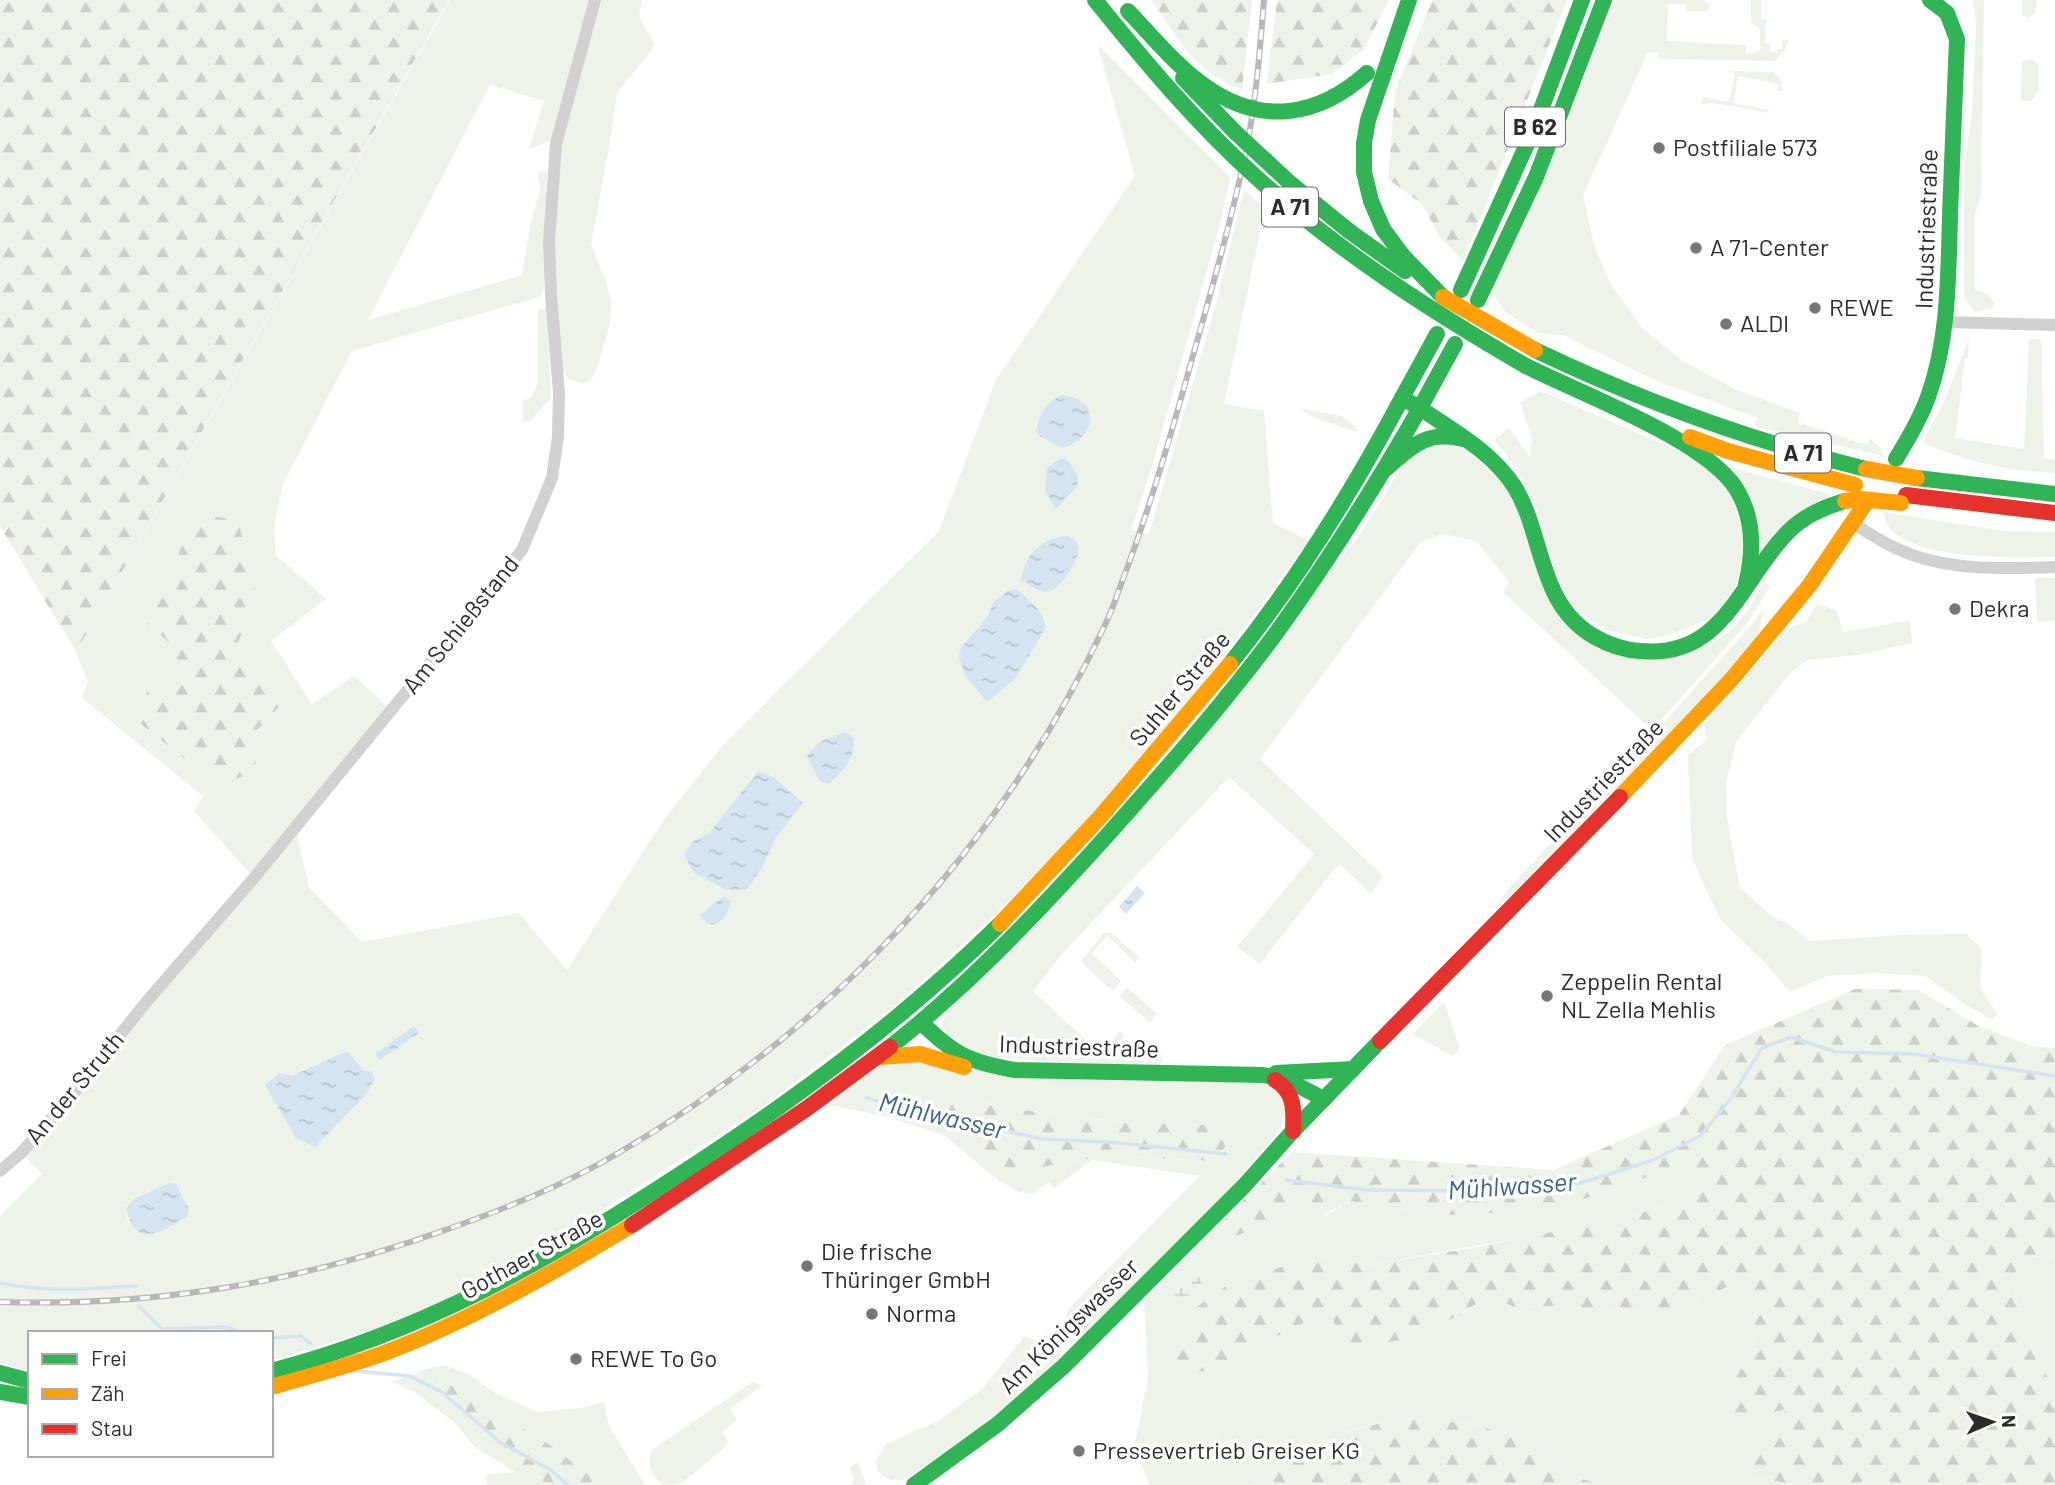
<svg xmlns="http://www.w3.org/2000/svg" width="2055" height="1485" viewBox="0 0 2055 1485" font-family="Barlow,sans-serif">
	<defs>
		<pattern id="forest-firs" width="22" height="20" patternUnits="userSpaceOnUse" patternTransform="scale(1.75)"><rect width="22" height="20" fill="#eef3ea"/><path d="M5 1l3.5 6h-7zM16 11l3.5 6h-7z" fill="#ccd0c9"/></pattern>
		<pattern id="wetland-marsh" width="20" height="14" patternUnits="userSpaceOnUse" patternTransform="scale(1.75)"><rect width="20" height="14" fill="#eef3ea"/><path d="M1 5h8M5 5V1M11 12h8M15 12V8" fill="none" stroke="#ccd0c9"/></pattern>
		<pattern id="water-ripples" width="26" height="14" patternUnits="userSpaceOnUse" patternTransform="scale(1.75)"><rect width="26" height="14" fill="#d6e3f0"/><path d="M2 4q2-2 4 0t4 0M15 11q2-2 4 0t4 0" fill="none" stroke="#b8c3ce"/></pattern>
	</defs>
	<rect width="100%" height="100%" fill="#fff"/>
	<g fill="#eef3ea" fill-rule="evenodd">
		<path d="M 450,0 L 642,0 L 639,16 L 654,43 L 652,50 L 617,93 L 612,131 L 591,245 L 606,281 L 611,302 L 610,322 L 598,366 L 592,378 L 585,383 L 569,380 L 557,360 L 552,140 L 529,149 L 544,101 L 490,85 L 368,320 L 522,275 L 530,226 L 540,189 L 538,172 L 547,170 L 544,288 L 540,297 L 352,351 L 283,484 L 274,527 L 276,555 L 326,599 L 271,641 L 312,704 L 354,676 L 391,710 L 297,835 L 309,887 L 362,942 L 519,913 L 567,970 L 663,821 L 723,745 L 939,531 L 996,380 L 1135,176 L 1097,44 L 1230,177 L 1222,216 L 1153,463 L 1131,530 L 1149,534 L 1216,304 L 1244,190 L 1265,208 L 1224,404 L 1264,411 L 1273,523 L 1309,541 L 1192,698 L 1073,836 L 992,918 L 893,1007 L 765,1105 L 571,1230 L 445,1300 L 376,1329 L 276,1359 L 271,1360 L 271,1333 L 30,1333 L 30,1371 L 0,1363 L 0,1216 L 42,1174 L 21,1153 L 254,878 L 194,811 L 203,796 L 82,698 L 88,682 L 76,652 ZM 1042,412 L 1091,414 L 1087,428 L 1075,444 C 1061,443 1046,443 1036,432 L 1036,424 ZM 1047,467 L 1072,494 L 1065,498 L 1047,478 ZM 1027,597 L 1045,619 L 1046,628 L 1016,678 L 987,702 L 961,648 L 986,618 L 994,602 ZM 758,771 L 803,803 L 776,838 L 763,866 L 692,842 L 709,833 ZM 169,1183 L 176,1184 L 189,1209 L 136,1231 L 128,1221 L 126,1207 L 134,1199 Z"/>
		<path d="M 1616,0 L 1705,0 L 1706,3 L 1709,3 L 1709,11 L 1687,11 L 1686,4 L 1668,4 L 1667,41 L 1746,45 L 1746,54 L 1755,54 L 1755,51 L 1760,51 L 1760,29 L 1751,22 L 1751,0 L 1761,0 L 1761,19 L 1766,19 L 1765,43 L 1770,44 L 1770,52 L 1777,52 L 1778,49 L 1782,49 L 1782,40 L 1789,40 L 1785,50 L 1775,61 L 1659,59 L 1658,52 L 1646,53 L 1645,59 L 1583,195 L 1594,245 L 1610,283 L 1642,328 L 1683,361 L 1737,390 L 1800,413 L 1798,422 L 1867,445 L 1870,438 L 1881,448 L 1883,456 L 1754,426 L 1757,418 L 1652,379 L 1563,335 L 1538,333 L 1506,313 L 1491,290 L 1524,227 Z"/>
		<path d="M 1973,0 L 1984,0 L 1981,196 L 1975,214 L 1975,289 L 1987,294 L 1996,304 L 1992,308 L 1976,312 L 1967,303 L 1964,292 L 1964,166 L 1972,113 L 1976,25 Z"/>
		<path d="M 2023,0 L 2037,0 C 2036,9 2037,16 2027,17 L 2022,15 Z"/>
		<path d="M 2032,59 L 2039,66 L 2039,90 L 2031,101 L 2021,100 L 2022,66 L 2023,61 Z"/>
		<path d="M 1725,71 L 1774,72 L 1781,80 L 1782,92 L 1777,91 L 1778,84 L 1738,76 L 1733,103 L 1769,110 L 1769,113 L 1714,103 L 1701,104 L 1703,97 L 1729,102 L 1735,73 Z"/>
		<path d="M 547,308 L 551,398 L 530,421 L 523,422 L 522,401 L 531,397 L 538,383 L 538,310 Z"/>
		<path d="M 1969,339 L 1968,358 L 1965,359 L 1955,438 L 2024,449 L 2029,339 L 2041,339 L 2044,458 L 2055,460 L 2055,473 C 2010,471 1963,462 1923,442 L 1946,397 Z"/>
		<path d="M 1541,391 L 1676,450 L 1704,465 L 1732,495 L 1746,548 L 1733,595 L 1718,615 L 1670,635 L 1647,639 L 1606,630 L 1581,614 L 1566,597 L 1557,577 L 1540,516 L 1528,488 L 1505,452 L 1494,440 L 1509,428 L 1530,457 L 1532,437 L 1520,402 Z"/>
		<path d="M 1299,408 L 1342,416 L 1358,429 L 1356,432 L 1315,418 Z"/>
		<path d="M 1418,446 L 1465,448 L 1504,486 L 1596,649 L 1715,642 L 1732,629 L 1748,610 L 1764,581 L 1770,586 L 1749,621 L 1652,730 L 1503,592 L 1509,582 L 1476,541 L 1442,534 L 1421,542 L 1260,759 L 1383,876 L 1371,894 L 1339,863 L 1260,964 L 1237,947 L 1314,854 L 1229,777 L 1063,953 L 1033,991 L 1102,1055 L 1120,1031 L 1124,1035 L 1119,1043 L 1145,1063 L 1156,1052 L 1162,1052 L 1162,1062 L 1158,1066 L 1085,1065 L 986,1056 L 964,1051 L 950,1041 L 944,1030 L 943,1021 L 956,999 L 1354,543 L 1389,489 L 1405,459 Z"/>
		<path d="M 1733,468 L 1832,495 L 1764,550 Z"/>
		<path d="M 1883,512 L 2003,531 L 2055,532 L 2055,557 C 2010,557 1927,561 1892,531 C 1887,527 1885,518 1883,512 Z"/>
		<path d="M 2035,578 L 2055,578 L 2055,621 L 2037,622 Z"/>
		<path d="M 1817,604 L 1837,611 L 1843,632 L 1907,621 L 1910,624 L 1912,643 L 1858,655 L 1808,660 L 1790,673 L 1736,742 L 1726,783 L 1727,818 L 1740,888 L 1774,918 L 1787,923 L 1810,941 L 1900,935 L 1966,934 L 1982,949 L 1980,988 L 1997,1013 L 1993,1020 L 1966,1005 L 1925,976 L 1875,973 L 1827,976 L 1790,992 L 1767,965 L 1720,919 L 1692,858 L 1688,755 L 1707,739 L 1704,725 L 1788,628 L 1806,622 Z"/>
		<path d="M 1765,607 L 1756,640 L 1713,690 L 1545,865 L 1511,896 L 1498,903 L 1511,886 L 1661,726 L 1753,623 Z"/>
		<path d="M 1108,932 L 1112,933 L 1139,957 L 1135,962 L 1107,936 L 1092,953 L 1121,981 L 1113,991 L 1084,965 L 1082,960 L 1103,934 Z"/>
		<path d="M 1127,987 L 1157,1014 L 1152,1021 L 1148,1021 L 1119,996 Z"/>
		<path d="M 1444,1002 L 1459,1047 L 1458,1052 L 1452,1056 L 1413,1034 Z"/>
		<path d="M 897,1057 L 1272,1085 L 1283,1092 L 1287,1116 L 1279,1131 L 1213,1209 L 1083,1340 L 1074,1341 L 1064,1337 L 1064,1323 L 1069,1308 L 1200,1176 L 1092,1160 L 1054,1188 L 1049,1182 L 1033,1194 L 1019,1192 L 996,1179 L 944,1135 L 888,1117 L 829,1105 L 883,1064 ZM 909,1099 L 973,1101 L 1022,1110 L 1130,1123 L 1210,1125 L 1215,1161 L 1106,1156 L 1036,1168 L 1002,1166 Z"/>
		<path d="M 1680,1162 L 1700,1172 L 1677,1201 L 1632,1216 L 1595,1225 L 1367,1265 L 1318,1256 L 1235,1363 L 1263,1343 L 1332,1309 L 1464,1313 L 1487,1298 L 1516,1307 L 1564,1306 L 1601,1310 L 1649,1311 L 1742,1280 L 1758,1297 L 1752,1349 L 1736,1378 L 1785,1408 L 1780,1431 L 1739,1453 L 1750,1477 L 1797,1485 L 1604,1485 L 1578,1478 L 1526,1439 L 1468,1423 L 1404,1418 L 1354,1429 L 1297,1456 L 1253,1485 L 1150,1485 L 1134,1449 L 1148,1377 L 1144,1301 L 1212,1232 L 1225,1241 C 1252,1230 1280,1218 1303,1199 L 1325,1216 L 1349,1201 L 1444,1215 L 1578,1201 L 1648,1177 Z"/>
		<path d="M 2028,1256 L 2055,1258 L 2055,1381 L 2048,1380 L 2020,1317 L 2012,1277 Z"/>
		<path d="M 1048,1334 L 1061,1351 L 1060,1359 L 1000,1415 L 929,1464 L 902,1480 L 891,1480 L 882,1476 L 877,1469 L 876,1460 L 886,1444 L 938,1421 L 981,1390 L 1024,1337 L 1039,1342 Z"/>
		<path d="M 447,1366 L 470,1375 L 497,1394 L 538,1412 L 586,1407 L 604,1402 L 608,1424 L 645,1485 L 611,1485 L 588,1474 L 553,1447 L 526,1432 L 416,1385 L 459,1419 L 483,1440 L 549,1485 L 487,1485 L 486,1475 L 515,1472 L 475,1447 L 455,1423 L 414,1392 L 392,1382 L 432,1367 Z"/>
		<path d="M 752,1382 L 763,1385 L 730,1409 L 737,1420 L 722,1432 L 728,1441 L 724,1448 L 682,1483 L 663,1485 C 651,1475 646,1465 652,1450 Z"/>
		<path d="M 858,1462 L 866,1485 L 850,1485 L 854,1481 L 850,1467 Z"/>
	</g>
	<g fill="url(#forest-firs)">
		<path d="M 0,0 L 449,0 L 76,652 L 0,526 Z"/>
		<path d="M 1151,0 L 1252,0 L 1242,90 C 1193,70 1181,42 1151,0 Z"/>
		<path d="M 1277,0 L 1389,0 L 1364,49 L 1332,74 L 1267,84 Z"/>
		<path d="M 1432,0 L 1567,0 L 1463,261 L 1439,236 L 1422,204 L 1388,179 L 1395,92 Z"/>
		<path d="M 196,514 L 238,520 L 257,598 L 237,645 L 279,707 L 254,733 L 256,772 L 217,785 L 136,720 L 149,687 L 182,681 L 174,647 L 148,624 Z"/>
		<path d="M 1855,989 L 1919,990 L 1975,1024 L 2030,1046 L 2055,1048 L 2055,1258 L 2028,1256 L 2012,1277 L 2020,1317 L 2048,1379 L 2055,1381 L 2055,1485 L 1797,1485 L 1750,1477 L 1742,1470 L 1739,1453 L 1779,1431 L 1785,1409 L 1756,1418 L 1726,1414 L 1736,1378 L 1752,1349 L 1758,1297 L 1742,1280 L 1680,1308 L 1649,1311 L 1601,1310 L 1564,1306 L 1516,1307 L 1487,1298 L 1422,1336 L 1372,1345 L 1350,1343 L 1336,1333 L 1332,1309 L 1263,1343 L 1235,1363 L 1188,1375 L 1173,1368 L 1198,1306 L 1232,1282 L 1318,1256 L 1367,1265 L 1471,1248 L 1632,1216 L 1677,1201 L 1699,1172 L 1680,1162 L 1648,1177 L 1578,1201 L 1517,1212 L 1444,1215 L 1349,1201 L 1317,1218 L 1303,1199 C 1280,1218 1252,1230 1224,1241 L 1212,1232 L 1292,1152 L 1553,1170 L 1679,1115 L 1725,1045 Z"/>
		<path d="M 909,1098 L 973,1101 L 1022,1110 L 1130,1123 L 1211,1125 L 1227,1144 L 1215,1161 L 1106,1156 L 1036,1168 L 1002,1167 L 950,1129 L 907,1115 Z"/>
		<path d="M 437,1377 L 553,1447 L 588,1474 L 615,1485 L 549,1485 L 483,1440 L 459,1419 L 415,1384 Z"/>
		<path d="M 1404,1418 L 1468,1423 L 1526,1439 L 1578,1478 L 1604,1485 L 1253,1485 L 1297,1456 L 1355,1429 Z"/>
	</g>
	<path fill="url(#wetland-marsh)" d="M 1188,1273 L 1200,1278 L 1203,1285 L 1202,1293 L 1191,1301 L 1178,1300 L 1170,1290 L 1173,1280 Z"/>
	<g fill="url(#water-ripples)">
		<path d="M 1062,395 C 1106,401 1093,439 1063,448 L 1041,437 L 1036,432 C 1037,414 1047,402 1062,395 Z"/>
		<path d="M 1062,458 C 1068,460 1070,463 1074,469 C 1082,482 1077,489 1067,497 C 1063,500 1060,506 1055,510 L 1045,490 L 1047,467 Z"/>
		<path d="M 1068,536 C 1073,539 1079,542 1079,549 C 1078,561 1059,592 1046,592 C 1037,591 1028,585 1021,580 C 1025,554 1043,537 1068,536 Z"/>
		<path d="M 1016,589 C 1028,598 1045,612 1046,628 L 1016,678 L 987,702 L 965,675 L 959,657 L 961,648 L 986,618 L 994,602 L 1007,591 Z"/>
		<path d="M 845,732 L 854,738 C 855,758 844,770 829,784 L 819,781 L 807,756 L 819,742 Z"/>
		<path d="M 758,771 L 773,777 L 803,803 L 776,838 L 763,866 L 747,889 L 726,890 L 693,872 L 684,855 L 692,842 L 709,833 Z"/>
		<path d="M 1137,886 L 1145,893 L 1126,914 L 1119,907 Z"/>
		<path d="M 724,896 L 731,901 C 728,919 712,935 700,915 Z"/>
		<path d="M 414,1026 L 419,1033 L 380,1060 L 375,1054 Z"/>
		<path d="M 347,1051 L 363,1070 L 372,1072 L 375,1079 L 364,1097 L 315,1147 L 296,1138 L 265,1085 L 280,1073 L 292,1076 Z"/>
		<path d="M 169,1183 L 176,1184 L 189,1209 L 187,1217 C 161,1232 134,1250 126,1208 L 134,1199 Z"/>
	</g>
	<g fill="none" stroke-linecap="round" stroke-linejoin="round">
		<g stroke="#d6e3f0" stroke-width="3.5">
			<path d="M 866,1098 L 1041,1139 L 1109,1142 L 1226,1154"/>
			<path d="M 1286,1180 L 1366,1190 L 1488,1191 L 1577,1184 L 1651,1161 L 1700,1136 L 1729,1101 L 1762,1048 L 1791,1037 L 1836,1052 L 1914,1054 L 2055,1076"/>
			<path d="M 0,1283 C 45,1293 92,1288 137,1286"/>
			<path d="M 139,1306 L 162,1329 L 226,1327 L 244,1333"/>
			<path d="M 271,1338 L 301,1336 L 311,1344"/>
			<path d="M 354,1371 L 410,1376 L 442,1392 L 501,1443 L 551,1470 L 568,1485"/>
		</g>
		<g stroke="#d1d1d1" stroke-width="12">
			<path d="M 1947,322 L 2055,325"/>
			<path d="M 1853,523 C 1868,533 1883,543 1900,550 C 1946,571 2005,569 2055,567"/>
			<path d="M 0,1171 L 21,1153 L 73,1094 L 147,1001 L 254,878 L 522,550 L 552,478 L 558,437 L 559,393 L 551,295 L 549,241 L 556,144 L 595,0"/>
		</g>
		<g stroke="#30b455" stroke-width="16">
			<path d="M 1409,0 L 1368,120 L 1364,143 L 1364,172 L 1371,201 L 1383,229 L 1403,256 L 1443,297"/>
			<path d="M 1930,0 L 1947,13 L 1957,39 L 1950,214"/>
			<path d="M 1183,78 L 1235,132"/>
			<path d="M 1349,231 L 1405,271"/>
			<path d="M 1461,290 L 1533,131 L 1582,0"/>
			<path d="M 1478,300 L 1536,177 L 1604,0"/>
			<path d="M 1437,334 L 1402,398 L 1420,408 L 1455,344"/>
			<path d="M 1535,350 C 1642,401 1751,441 1866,469"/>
			<path d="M 1526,366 C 1581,394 1707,440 1737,490 C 1754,519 1754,552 1746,584"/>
			<path d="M 1420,408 C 1453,431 1491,451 1514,486 C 1545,536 1537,604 1595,637 C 1609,645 1624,650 1640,651 C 1725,659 1741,578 1789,531 C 1805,515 1824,507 1845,501"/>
			<path d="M 1896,459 C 1908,439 1920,419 1928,397 C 1949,339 1948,278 1950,217"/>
			<path d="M 1387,468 C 1411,446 1428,430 1463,439"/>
			<path d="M 1917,478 L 2055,494"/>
			<path d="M 1230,664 C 1297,581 1352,492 1402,398"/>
			<path d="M 921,1022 C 954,1055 969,1062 1015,1070 L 1263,1075 L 1285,1079 L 1324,1099"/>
			<path d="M 890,1047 C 968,986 1037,913 1103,840 C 1162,774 1221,707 1274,636 C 1327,563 1375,487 1420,408"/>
			<path d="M 1276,1073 L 1353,1069"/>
			<path d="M 271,1371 C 423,1332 549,1260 679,1175 C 793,1101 903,1020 1000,924"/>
			<path d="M 0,1373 L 30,1381"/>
			<path d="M 0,1392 L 30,1397"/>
			<path d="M 914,1485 L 998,1424 L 1064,1366 L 1244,1186 L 1293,1131 L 1380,1041"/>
		</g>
		<g stroke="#ff9f0a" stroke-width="16">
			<path d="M 1690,437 L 1728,451 L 1855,485"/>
			<path d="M 1620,797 L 1731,680 L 1809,586 L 1865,504"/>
			<path d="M 1000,924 L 1101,816 L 1230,664"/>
			<path d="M 879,1057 L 920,1054 L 964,1067"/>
			<path d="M 271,1387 C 307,1377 344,1367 379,1355 C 468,1322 551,1274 632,1225"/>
		</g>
		<g stroke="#e5322d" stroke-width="16">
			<path d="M 1906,495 L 2055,513"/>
			<path d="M 1380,1041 L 1620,797"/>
			<path d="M 1275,1080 C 1295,1092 1294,1110 1293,1131"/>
			<path d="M 632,1225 L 806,1109 L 890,1047"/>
		</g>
		<defs>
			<path id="rail" d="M 0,1302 C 157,1307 301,1282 448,1229 C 505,1209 562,1186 615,1155 C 826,1033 1000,849 1104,627 C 1113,609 1119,589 1126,571 C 1150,507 1169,442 1187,377 C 1208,302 1230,227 1246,151 C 1256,101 1260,50 1264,0"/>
		</defs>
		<use href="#rail" stroke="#b8b8b8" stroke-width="6"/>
		<use href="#rail" stroke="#fff" stroke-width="3.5" stroke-dasharray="10" stroke-linecap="butt"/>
		<g stroke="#30b455" stroke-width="16">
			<path d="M 1095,0 C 1145,62 1197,124 1256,177 C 1338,251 1431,311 1526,366"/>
			<path d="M 1128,11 C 1153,37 1176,66 1205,86 C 1261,126 1318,117 1367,73"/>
			<path d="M 1235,132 L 1290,183 L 1349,231"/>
		</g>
		<g stroke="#ff9f0a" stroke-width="16">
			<path d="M 1443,297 L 1535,350"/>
			<path d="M 1866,469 L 1917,478"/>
			<path d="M 1845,501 L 1860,499 L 1901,503"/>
		</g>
	</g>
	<g fill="#767676" stroke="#fff" stroke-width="2.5">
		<circle cx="1659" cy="148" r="7"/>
		<circle cx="1696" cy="248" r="7"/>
		<circle cx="1815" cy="308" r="7"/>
		<circle cx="1726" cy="324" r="7"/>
		<circle cx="1955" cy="609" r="7"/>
		<circle cx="1547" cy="996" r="7"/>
		<circle cx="807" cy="1266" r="7"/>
		<circle cx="872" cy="1314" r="7"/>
		<circle cx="576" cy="1359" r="7"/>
		<circle cx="1079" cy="1451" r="7"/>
	</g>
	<g text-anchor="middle" stroke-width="7" stroke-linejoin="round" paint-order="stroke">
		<g fill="#fff" stroke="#6b6b6b" stroke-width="2">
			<rect x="1505" y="107.5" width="60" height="39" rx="5"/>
			<rect x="1262" y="187.5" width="56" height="39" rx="5"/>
			<rect x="1775" y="433.5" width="56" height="39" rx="5"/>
		</g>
		<g font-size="23" font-weight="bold" fill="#2c2c2c">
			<text x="1535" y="135">B 62</text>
			<text x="1290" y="215">A 71</text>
			<text x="1803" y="461">A 71</text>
		</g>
		<g font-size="24" fill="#2c2c2c" stroke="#fff" text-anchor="start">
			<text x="1673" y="156">Postfiliale 573</text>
			<text x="1710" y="256">A 71-Center</text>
			<text x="1829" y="316">REWE</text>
			<text x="1740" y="332">ALDI</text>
			<text x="1969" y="617">Dekra</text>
			<text x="1561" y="990">Zeppelin Rental<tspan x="1561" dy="28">NL Zella Mehlis</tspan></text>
			<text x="821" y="1260">Die frische<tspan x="821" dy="28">Thüringer GmbH</tspan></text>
			<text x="886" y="1322">Norma</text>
			<text x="590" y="1367">REWE To Go</text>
			<text x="1093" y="1459">Pressevertrieb Greiser KG</text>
		</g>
		<g font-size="24" fill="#2c2c2c" stroke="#fff">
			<text transform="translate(1927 229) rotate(-88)" y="8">Industriestraße</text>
			<text transform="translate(461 625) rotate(-51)" y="8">Am Schießstand</text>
			<text transform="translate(1180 689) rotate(-50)" y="8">Suhler Straße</text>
			<text transform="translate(1604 781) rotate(-46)" y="8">Industriestraße</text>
			<text transform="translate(1079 1047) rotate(2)" y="8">Industriestraße</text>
			<text transform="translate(75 1088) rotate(-50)" y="8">An der Struth</text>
			<text transform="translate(532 1255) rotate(-29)" y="8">Gothaer Straße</text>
			<text transform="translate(1069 1326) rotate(-44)" y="8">Am Königswasser</text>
		</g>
		<g font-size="26" font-style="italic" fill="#3c648b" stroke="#fff">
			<text transform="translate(942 1116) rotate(13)" y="9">Mühlwasser</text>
			<text transform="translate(1512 1186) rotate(-4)" y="9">Mühlwasser</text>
		</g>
	</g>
	<rect x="28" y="1331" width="245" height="126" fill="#ffffff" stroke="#ababab" stroke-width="2"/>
	<rect x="42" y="1354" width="35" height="10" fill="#30b455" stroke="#ababab" stroke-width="2"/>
	<text x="91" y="1366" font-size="21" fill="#2c2c2c">Frei</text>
	<rect x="42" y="1389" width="35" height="10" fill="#ff9f0a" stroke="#ababab" stroke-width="2"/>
	<text x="91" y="1401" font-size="21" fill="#2c2c2c">Zäh</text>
	<rect x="42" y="1424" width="35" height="10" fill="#e5322d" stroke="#ababab" stroke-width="2"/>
	<text x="91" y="1436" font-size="21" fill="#2c2c2c">Stau</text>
	<g transform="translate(1992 1422) rotate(88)" stroke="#ffffff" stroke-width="5" paint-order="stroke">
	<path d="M0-5L12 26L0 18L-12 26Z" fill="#2c2c2c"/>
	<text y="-10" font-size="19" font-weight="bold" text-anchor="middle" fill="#2c2c2c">N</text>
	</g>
</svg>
